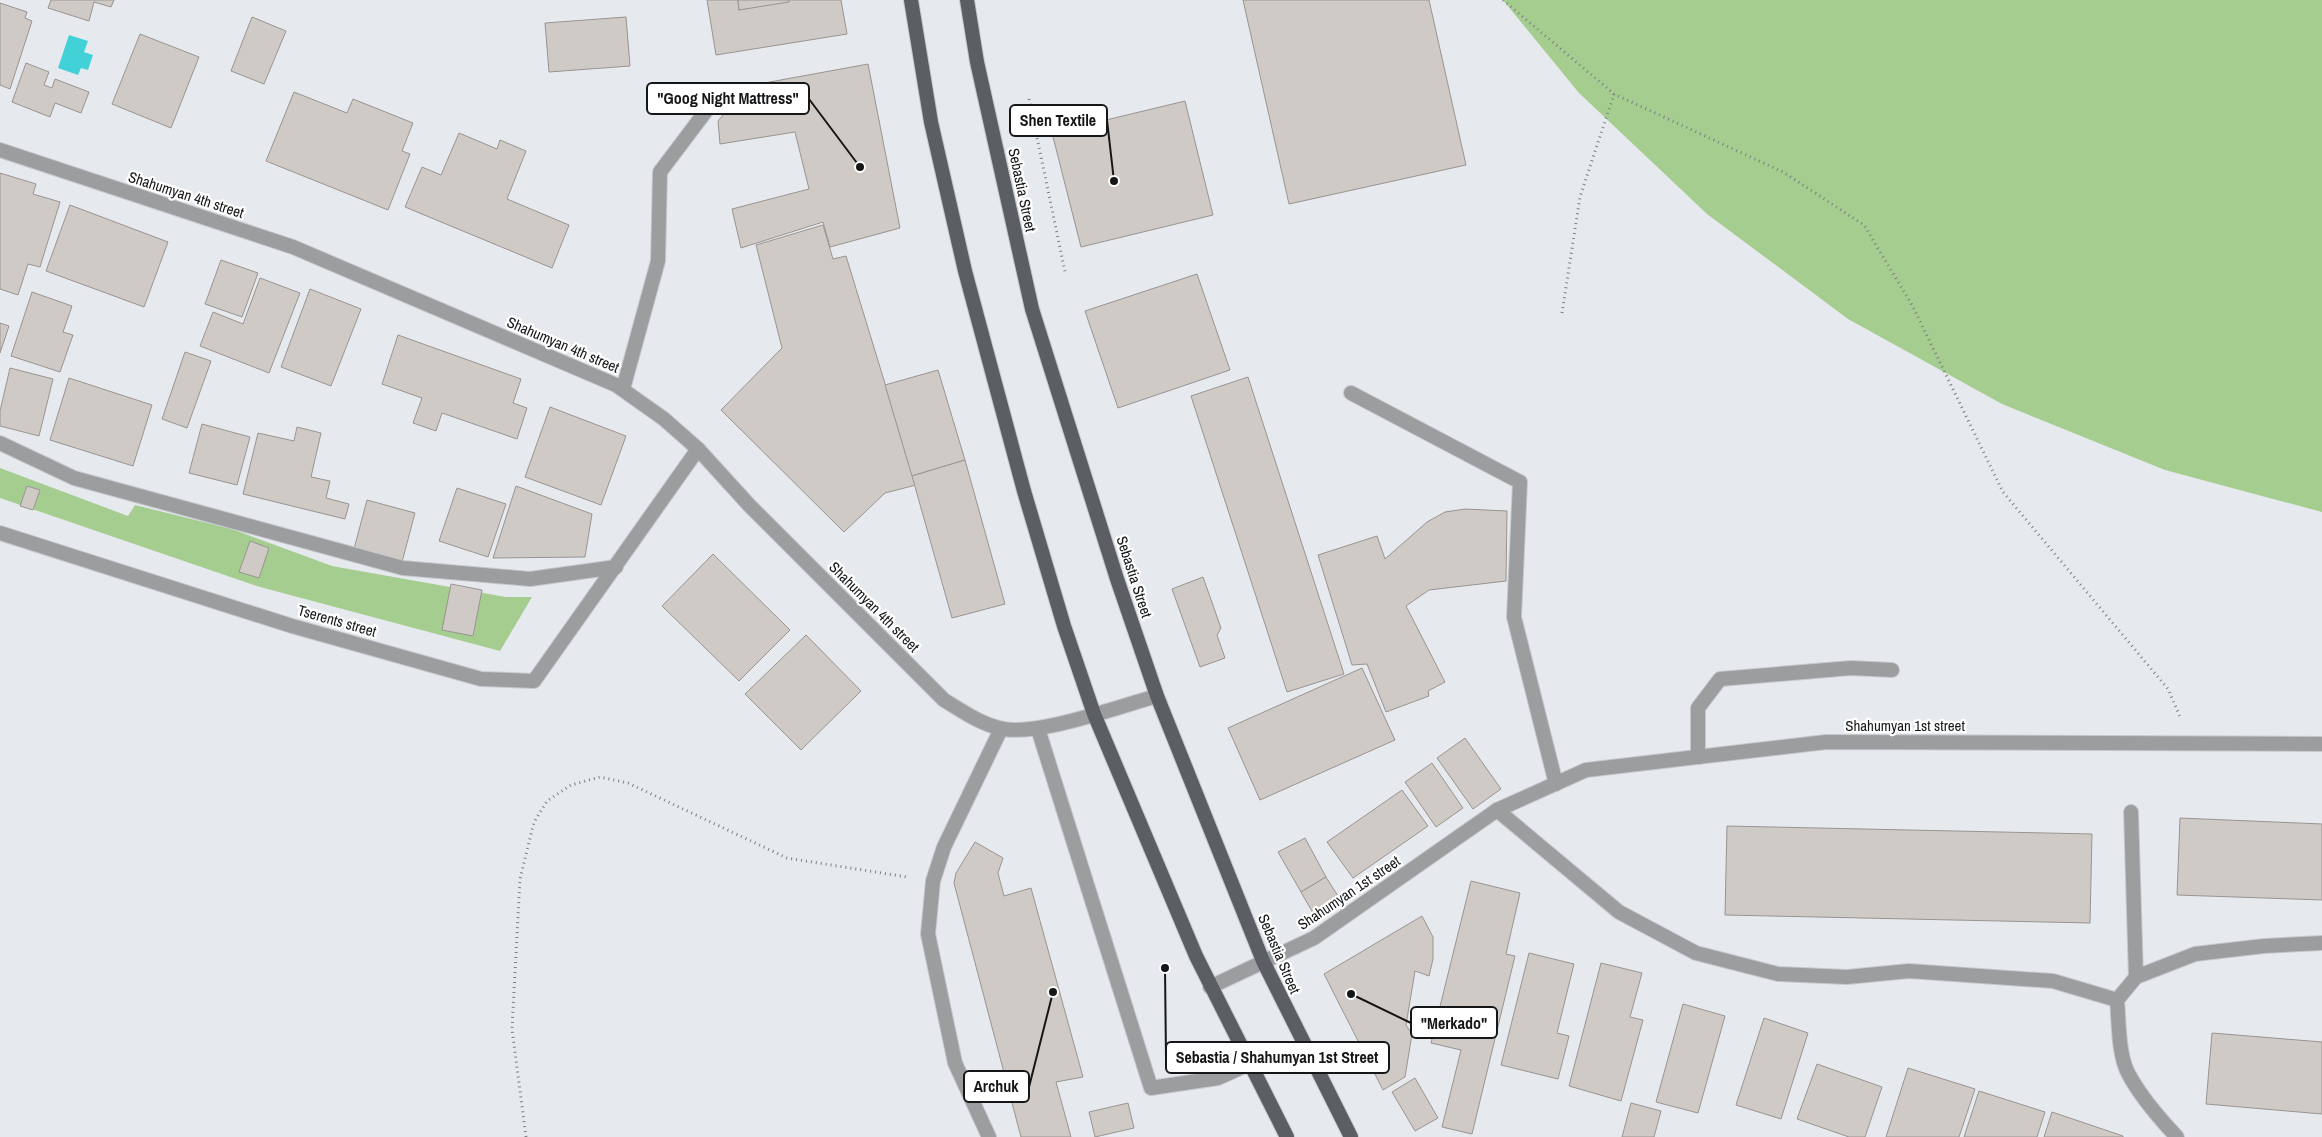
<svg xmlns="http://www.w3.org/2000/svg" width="2322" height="1137" viewBox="0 0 2322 1137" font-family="'Archivo Narrow',sans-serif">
	<rect width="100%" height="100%" fill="#e6eaef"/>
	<g fill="#a6cd90">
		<path d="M 1503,0 L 2322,0 L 2322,512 L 2165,470 L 2002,404 L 1848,319 L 1707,214 L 1579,93 Z"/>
		<path d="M 0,468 L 128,516 L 135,505 L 232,529 L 332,566 L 506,597 L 532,597 L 500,651 L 260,587 L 0,498 Z"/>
	</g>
	<path fill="#41d1d7" d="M 69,35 L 88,41 L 84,52 L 93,55 L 88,70 L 81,68 L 78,75 L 58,68 Z"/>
	<g fill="#cfcac6" stroke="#999490">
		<path d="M 51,0 L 114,0 L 111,7 L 94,2 L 89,21 L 48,8 Z"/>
		<path d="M 707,0 L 738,0 L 739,10 L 789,0 L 841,0 L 847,34 L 716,55 Z"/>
		<path d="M 738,0 L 789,0 L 789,2 L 739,10 Z"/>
		<path d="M 1243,0 L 1429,0 L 1466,165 L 1289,204 Z"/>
		<path d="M 0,3 L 27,12 L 25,18 L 32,21 L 10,89 L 0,85 Z"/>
		<path d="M 252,17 L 286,31 L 264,84 L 231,71 Z"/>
		<path d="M 626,17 L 630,66 L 549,72 L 545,23 Z"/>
		<path d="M 140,34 L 199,57 L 171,128 L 112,104 Z"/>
		<path d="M 26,63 L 49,72 L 44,85 L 52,88 L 55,79 L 89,92 L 81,113 L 55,103 L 50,117 L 12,102 Z"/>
		<path d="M 868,64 L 900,228 L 830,247 L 823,222 L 741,248 L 732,209 L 809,189 L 795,132 L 720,144 L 718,121 L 748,86 Z"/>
		<path d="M 294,92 L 347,113 L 353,99 L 413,123 L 402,151 L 410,154 L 388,210 L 266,161 Z"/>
		<path d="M 1185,101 L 1213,215 L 1081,247 L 1052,133 Z"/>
		<path d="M 459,133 L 497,149 L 500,140 L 526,151 L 507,199 L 569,225 L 552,268 L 405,207 L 422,167 L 441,175 Z"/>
		<path d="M 0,173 L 36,184 L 33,194 L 60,202 L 40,267 L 28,264 L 18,295 L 0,289 Z"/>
		<path d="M 70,205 L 168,242 L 144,307 L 46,271 Z"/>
		<path d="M 823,225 L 833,259 L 846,256 L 916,485 L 885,493 L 844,532 L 721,410 L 782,348 L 756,245 Z"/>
		<path d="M 221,260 L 258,273 L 242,317 L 205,304 Z"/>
		<path d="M 1197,274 L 1230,370 L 1118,408 L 1085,311 Z"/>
		<path d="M 260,278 L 300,293 L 269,373 L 200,346 L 213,312 L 243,324 Z"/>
		<path d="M 310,289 L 361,309 L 331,386 L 281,367 Z"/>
		<path d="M 32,292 L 72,306 L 63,332 L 73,335 L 60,372 L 11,356 Z"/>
		<path d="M 0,323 L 9,326 L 0,353 Z"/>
		<path d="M 398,335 L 521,379 L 513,403 L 527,408 L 517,439 L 442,413 L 436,431 L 413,423 L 422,398 L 382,384 Z"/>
		<path d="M 185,352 L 211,361 L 187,428 L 162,419 Z"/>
		<path d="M 10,368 L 53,379 L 39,436 L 0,426 L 0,411 Z"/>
		<path d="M 938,370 L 965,460 L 912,476 L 885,385 Z"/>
		<path d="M 1248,377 L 1344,674 L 1287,692 L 1191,396 Z"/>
		<path d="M 69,378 L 152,405 L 133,466 L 50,440 Z"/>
		<path d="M 550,407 L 626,436 L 601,505 L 525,477 Z"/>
		<path d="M 202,424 L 250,437 L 237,485 L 189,473 Z"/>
		<path d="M 297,427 L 321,433 L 311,477 L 330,481 L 326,498 L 349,504 L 345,519 L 243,494 L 258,433 L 294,441 Z"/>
		<path d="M 965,460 L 1005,604 L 952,618 L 912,476 Z"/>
		<path d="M 27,486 L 40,490 L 33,510 L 20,506 Z"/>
		<path d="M 516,486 L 592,514 L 585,557 L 493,558 Z"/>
		<path d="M 457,488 L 506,504 L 488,557 L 439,541 Z"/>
		<path d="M 367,500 L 415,513 L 402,562 L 354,549 Z"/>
		<path d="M 1465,509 L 1507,511 L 1506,581 L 1429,590 L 1406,606 L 1445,682 L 1428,691 L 1429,696 L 1386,712 L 1367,664 L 1352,665 L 1318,555 L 1377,536 L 1385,559 L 1427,522 L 1445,512 Z"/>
		<path d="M 250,541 L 269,548 L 259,578 L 239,572 Z"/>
		<path d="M 713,554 L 790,630 L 739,681 L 662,606 Z"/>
		<path d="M 1203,577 L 1221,628 L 1217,635 L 1225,658 L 1200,667 L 1172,589 Z"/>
		<path d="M 451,584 L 482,590 L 473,636 L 442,630 Z"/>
		<path d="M 806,635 L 861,691 L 801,750 L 745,694 Z"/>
		<path d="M 1362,668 L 1395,740 L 1260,800 L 1228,728 Z"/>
		<path d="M 1465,738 L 1501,789 L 1473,809 L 1437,758 Z"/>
		<path d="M 1432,763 L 1463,808 L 1436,827 L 1405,782 Z"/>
		<path d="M 1402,790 L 1428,826 L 1353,878 L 1327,842 Z"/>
		<path d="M 2180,818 L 2322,824 L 2322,900 L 2177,895 Z"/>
		<path d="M 1727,826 L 2092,834 L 2090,923 L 1725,915 Z"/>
		<path d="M 1305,838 L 1326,877 L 1301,892 L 1278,852 Z"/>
		<path d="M 975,842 L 1003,858 L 998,873 L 1004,896 L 1031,888 L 1083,1077 L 1056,1082 L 1071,1137 L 1021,1137 L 954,883 L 956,873 Z"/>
		<path d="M 1326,877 L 1343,904 L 1317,920 L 1301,892 Z"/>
		<path d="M 1471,881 L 1520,893 L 1506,954 L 1515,956 L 1472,1134 L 1442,1127 L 1461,1050 L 1431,1043 Z"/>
		<path d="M 1422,916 L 1433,937 L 1433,959 L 1429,976 L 1415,971 L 1406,1025 L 1412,1034 L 1405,1077 L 1383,1090 L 1324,974 Z"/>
		<path d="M 1529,953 L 1574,964 L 1557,1033 L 1569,1036 L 1558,1079 L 1501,1065 Z"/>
		<path d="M 1601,963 L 1642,973 L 1630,1017 L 1643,1020 L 1621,1101 L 1569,1086 Z"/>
		<path d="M 1683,1004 L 1725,1016 L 1698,1113 L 1656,1102 Z"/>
		<path d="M 1764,1018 L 1808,1033 L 1781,1119 L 1736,1105 Z"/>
		<path d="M 2212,1033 L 2322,1042 L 2322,1114 L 2206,1104 Z"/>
		<path d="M 1817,1064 L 1882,1087 L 1865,1137 L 1849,1137 L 1797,1119 Z"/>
		<path d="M 1908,1068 L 1975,1089 L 1959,1137 L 1886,1137 Z"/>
		<path d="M 1415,1078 L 1438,1118 L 1415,1131 L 1392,1092 Z"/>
		<path d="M 1979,1091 L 2045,1112 L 2037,1137 L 1964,1137 Z"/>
		<path d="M 1128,1103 L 1134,1128 L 1095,1137 L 1089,1112 Z"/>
		<path d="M 1631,1103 L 1661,1111 L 1654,1137 L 1622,1137 Z"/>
		<path d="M 2052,1112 L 2123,1136 L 2123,1137 L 2044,1137 Z"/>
	</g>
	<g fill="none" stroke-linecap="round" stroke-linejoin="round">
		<defs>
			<g id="service">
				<path d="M 623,389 L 658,261 L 660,172 L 709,107"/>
				<path d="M 1351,393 L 1520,482 L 1514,617 L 1556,784"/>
				<path d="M 1038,729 L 1151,1088 L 1218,1078 L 1249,1064"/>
				<path d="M 1698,757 L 1698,708 L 1720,679 L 1851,668 L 1892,670"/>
				<path d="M 2131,812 L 2136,977"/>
				<path d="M 989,1137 L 955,1063 L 928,934 L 933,881 L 944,847 L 1001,729"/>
			</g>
			<g id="minor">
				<path d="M 0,150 L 293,247 L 616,385 L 664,419 L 698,449 L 749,505 L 944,700 C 962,711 979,723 999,728 C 1034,738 1120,706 1157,696"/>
				<path d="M 0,443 L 74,478 L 403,568 L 530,579 L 616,567"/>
				<path d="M 0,533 L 292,626 L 481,679 L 534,681 L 698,449"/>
				<path d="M 1497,810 L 1619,912 L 1696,953 L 1778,974 L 1847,977 L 1909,971 L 2053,981 L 2117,1000"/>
				<path d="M 2117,1000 L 2136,977 L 2195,954 L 2264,946 L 2322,943"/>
				<path d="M 2117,1000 C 2119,1021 2118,1054 2128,1073 C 2140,1096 2159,1118 2177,1137"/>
			</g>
			<path id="tertiary" d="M 1210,987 L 1314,938 L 1497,810 L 1586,770 L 1826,742 L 2322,744"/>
			<g id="primary">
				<path d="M 911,0 L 931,122 L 965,271 L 1024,491 L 1064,626 L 1094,714 L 1196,956 L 1287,1137"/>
				<path d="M 967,0 L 977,62 L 1032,309 L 1117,579 L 1157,696 L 1263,961 L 1351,1137"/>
			</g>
		</defs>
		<use href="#service" stroke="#c5c8cd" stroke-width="16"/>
		<use href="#minor" stroke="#c5c8cd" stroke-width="16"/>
		<use href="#tertiary" stroke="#c5c8cd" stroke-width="16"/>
		<use href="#primary" stroke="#c5c8cd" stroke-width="16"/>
		<g stroke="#7d8083" stroke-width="3" stroke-dasharray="1 4" stroke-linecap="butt">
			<path d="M 1503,0 L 1614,94 L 1783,172 L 1864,225 L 1912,305 L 2003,492 L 2168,689 L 2181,719"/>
			<path d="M 1029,99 L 1065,272"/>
			<path d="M 1562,313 L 1580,197 L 1614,94"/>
			<path d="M 526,1137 L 512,1029 L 520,879 L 534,822 L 547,801 L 571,785 L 600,777 L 628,783 L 787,858 L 907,877"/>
		</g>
		<use href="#service" stroke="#9b9d9f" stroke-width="14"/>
		<use href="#minor" stroke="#9b9d9f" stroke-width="14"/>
		<use href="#tertiary" stroke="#9b9d9f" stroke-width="14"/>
		<use href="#primary" stroke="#5b5e62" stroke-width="14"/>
	</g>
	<g text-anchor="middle" stroke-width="4.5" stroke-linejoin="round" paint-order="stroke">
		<g font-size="15" fill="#151618" stroke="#fff">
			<text transform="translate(1022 190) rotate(78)" y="5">Sebastia Street</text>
			<text transform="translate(186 195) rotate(18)" y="5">Shahumyan 4th street</text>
			<text transform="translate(563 345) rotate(23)" y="5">Shahumyan 4th street</text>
			<text transform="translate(1134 577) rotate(72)" y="5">Sebastia Street</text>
			<text transform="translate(874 607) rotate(45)" y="5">Shahumyan 4th street</text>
			<text transform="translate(337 621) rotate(16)" y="5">Tserents street</text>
			<text x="1905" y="731">Shahumyan 1st street</text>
			<text transform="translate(1349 893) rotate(-34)" y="5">Shahumyan 1st street</text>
			<text transform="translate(1279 954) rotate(67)" y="5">Sebastia Street</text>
		</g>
	</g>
	<path fill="none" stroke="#151618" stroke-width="2" d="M860 167L809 99M1114 181L1107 120M1351 994L1411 1023M1165 968L1166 1058M1053 992L1029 1087"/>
	<g fill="#151618" stroke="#fff" stroke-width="2">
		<circle cx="860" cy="167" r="5"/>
		<circle cx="1114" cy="181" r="5"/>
		<circle cx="1351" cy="994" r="5"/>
		<circle cx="1165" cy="968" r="5"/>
		<circle cx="1053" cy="992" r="5"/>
	</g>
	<g fill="#fff" stroke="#151618" stroke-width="2">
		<rect x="647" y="83" width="162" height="31" rx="5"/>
		<rect x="1010" y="105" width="97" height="31" rx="5"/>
		<rect x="1411" y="1007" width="86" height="31" rx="5"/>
		<rect x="1166" y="1042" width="223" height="31" rx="5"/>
		<rect x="964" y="1071" width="65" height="31" rx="5"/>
	</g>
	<g font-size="16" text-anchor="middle" font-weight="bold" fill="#151618">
		<text x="728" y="104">"Goog Night Mattress"</text>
		<text x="1058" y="126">Shen Textile</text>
		<text x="1454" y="1029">"Merkado"</text>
		<text x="1277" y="1063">Sebastia / Shahumyan 1st Street</text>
		<text x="996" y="1092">Archuk</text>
	</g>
</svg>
